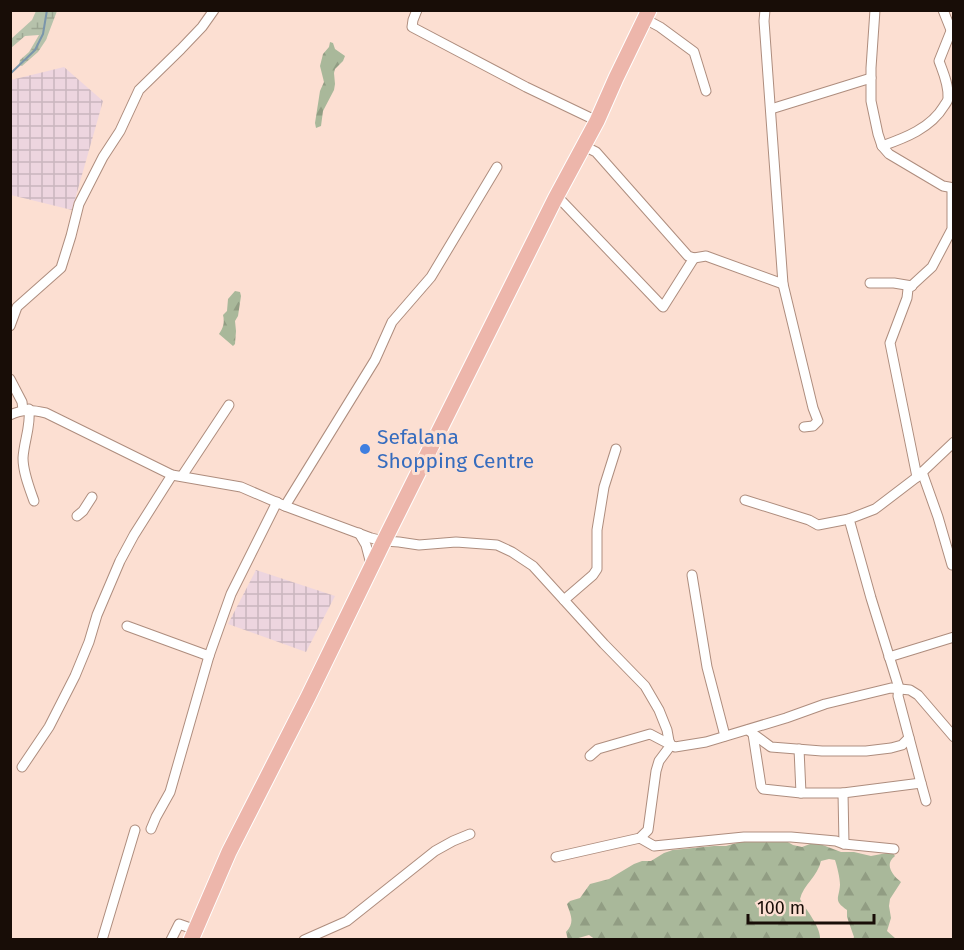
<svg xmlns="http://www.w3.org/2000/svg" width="964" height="950" viewBox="0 0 964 950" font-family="'Fira Sans',sans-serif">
	<defs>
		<pattern id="industrial-grid" width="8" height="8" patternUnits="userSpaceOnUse" patternTransform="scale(1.5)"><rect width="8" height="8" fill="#edd5df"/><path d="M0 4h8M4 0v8" fill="none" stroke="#cab6be"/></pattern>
		<pattern id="forest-firs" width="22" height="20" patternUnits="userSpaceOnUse" patternTransform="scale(1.5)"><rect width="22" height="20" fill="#a9b89a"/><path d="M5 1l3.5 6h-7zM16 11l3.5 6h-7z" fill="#919d83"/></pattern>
		<pattern id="wetland-marsh" width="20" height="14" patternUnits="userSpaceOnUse" patternTransform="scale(1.5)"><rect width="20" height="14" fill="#b6c2ab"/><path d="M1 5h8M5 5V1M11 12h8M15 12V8" fill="none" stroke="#9ca692"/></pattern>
	</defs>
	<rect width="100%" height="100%" fill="#fcdfd2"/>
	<g fill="url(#industrial-grid)">
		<path d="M 64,67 L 103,101 L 72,210 L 11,195 L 11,80 Z"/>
		<path d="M 256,570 L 335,596 L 306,652 L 228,624 Z"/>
	</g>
	<g fill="url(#forest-firs)">
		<path d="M 330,42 L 333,43 L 335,49 L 345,56 L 343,61 L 335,69 L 334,73 L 335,84 L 334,90 L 323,111 L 321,126 L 316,128 L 315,123 L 320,91 L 324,82 L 320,66 L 323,54 L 329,47 Z"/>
		<path d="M 235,291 L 240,292 L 241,296 L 238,316 L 235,321 L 236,331 L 235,344 L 233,346 L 219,334 C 223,328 225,323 223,315 L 227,311 L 228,299 Z"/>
		<path d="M 744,841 L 786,841 L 793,845 L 802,847 L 810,844 L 820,844 L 841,852 L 854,852 L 871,856 L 892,852 L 895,856 C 884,864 892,875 901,882 L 890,899 L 889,906 L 891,918 L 887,931 L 896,939 L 908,939 L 853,939 L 854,937 L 847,917 L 847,910 C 833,900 839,899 840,885 C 840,878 837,866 835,860 L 829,859 L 821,861 C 818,876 803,885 800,899 C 806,910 821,927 820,939 L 596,940 L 589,935 L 575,939 L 568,940 L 566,932 C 575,922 571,916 567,904 L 570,901 L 580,898 L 590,884 L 609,879 L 634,864 L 642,861 L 651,861 L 664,853 L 673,850 L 714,846 L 726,846 Z"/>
	</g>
	<path fill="url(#wetland-marsh)" d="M 36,11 L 57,11 L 46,40 L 38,52 L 22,66 L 19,65 L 20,60 L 29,52 L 39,35 L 25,36 L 11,48 L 11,39 L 32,20 Z"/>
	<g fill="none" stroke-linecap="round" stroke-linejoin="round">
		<path stroke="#7a95ab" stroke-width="2" d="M 10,74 L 35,50 L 43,34 L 47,10"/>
		<defs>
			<g id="street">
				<path d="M 417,10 L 413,20 L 412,27 L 526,87 L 597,121"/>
				<path d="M 765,10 L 764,21 L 783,284 L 813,408 L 818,421 L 813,426 L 804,427"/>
				<path d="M 875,10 L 871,68 L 871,101 L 878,134 L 882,146 L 889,154 L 943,186 L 954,188"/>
				<path d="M 943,10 L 953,35"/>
				<path d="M 645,19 L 660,27 L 694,52 L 706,91"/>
				<path d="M 771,109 L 871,78"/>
				<path d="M 584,146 L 596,152 L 688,256 L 694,258 L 706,256 L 783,284"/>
				<path d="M 882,146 C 905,138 931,128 944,106 C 946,103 948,101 948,98 C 949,85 943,72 939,61 L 951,31"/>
				<path d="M 952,188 L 952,229 L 932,267 L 908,289 L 907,298 L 890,343 L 917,477 L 954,442"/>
				<path d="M 557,196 L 663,307 L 694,258"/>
				<path d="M 870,283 L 894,283 L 912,286"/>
				<path d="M 10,326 L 17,307 L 61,268 L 71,236 L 79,204 L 103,157 L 120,131 L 139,90 L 181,49 L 202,27 L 214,10"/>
				<path d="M 10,379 L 22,402 L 23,410"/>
				<path d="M 29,409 C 31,426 24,441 23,458 C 23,472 29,487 34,501"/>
				<path d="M 10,415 C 23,409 32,410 46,413 L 172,475 L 241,487 L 285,506 L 371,538 L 384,541 L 399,542 L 419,545 L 456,542 L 497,545 L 512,552 L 533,566 L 604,644 L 645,686 L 659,710 L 667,730 L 669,741 L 671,745 L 675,747 L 706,742 L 786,718 L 825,704 L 891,688 L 910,690 L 918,695 L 954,737"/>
				<path d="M 922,472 L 938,517 L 952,565"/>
				<path d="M 182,476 L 229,405"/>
				<path d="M 917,477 L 875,509 L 849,519 L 871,598 L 899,688 L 898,696 L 921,783 L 926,801"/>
				<path d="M 745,500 L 809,520 L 818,525 L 849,519"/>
				<path d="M 285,506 L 375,360 L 392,322 L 431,277 L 497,167"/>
				<path d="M 77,516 L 83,511 L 92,497"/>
				<path d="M 359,533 L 366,545 L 371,564"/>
				<path d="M 692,575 L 707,667 L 725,736"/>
				<path d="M 564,600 L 593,575 L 597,569 L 597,530 L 604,487 L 616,449"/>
				<path d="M 127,626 L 209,656 L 231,594 L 277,502"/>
				<path d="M 889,657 L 954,637"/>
				<path d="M 748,730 L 771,747 L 822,751 L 866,751 L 891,748 L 902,745 L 909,738"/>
				<path d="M 753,734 L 761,786 L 763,789 L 801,793"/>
				<path d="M 799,749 L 801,793 L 843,793"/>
				<path d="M 22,767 L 49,727 L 75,676 L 89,642 L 97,615 L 120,561 L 134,535 L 172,475"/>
				<path d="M 151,829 L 156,817 L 170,792 L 209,656"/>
				<path d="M 640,838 L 654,846 L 744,837 L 791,837 L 836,841 L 844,844 L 894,849"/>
				<path d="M 844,844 L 843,793 L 921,783"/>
				<path d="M 556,857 L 640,838 L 648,830 L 656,771 L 659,761 L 671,745 L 650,734 L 598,749 L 590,756"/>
				<path d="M 102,940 L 135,830"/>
				<path d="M 171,940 L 179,924 L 196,930"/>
				<path d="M 304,940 L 347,921 L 435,851 L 453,841 L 470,834"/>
			</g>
			<path id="primary" d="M 191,940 L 229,852 L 308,697 L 384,541 L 555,199 L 597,121 L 616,78 L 649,10"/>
		</defs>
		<use href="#street" stroke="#ae8d7e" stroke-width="11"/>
		<use href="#primary" stroke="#fff" stroke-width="17"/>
		<use href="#street" stroke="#fff" stroke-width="9"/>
		<use href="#primary" stroke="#edb6ab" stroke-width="15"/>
	</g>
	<circle fill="#3f7fe0" stroke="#fcdfd2" stroke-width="2" cx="365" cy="449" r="6"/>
	<g text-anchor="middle" stroke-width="6" stroke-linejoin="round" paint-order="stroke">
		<g font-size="21" fill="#366cbe" stroke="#fcdfd2" text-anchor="start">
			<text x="377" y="444">Sefalana<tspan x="377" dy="24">Shopping Centre</tspan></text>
		</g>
	</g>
	<rect width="964" height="950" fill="none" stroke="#180d07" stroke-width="24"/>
	<path d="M748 914v9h126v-9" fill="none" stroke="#180d07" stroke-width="3"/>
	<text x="757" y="914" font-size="18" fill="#180d07" stroke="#fcdfd2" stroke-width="4.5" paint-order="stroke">100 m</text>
</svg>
